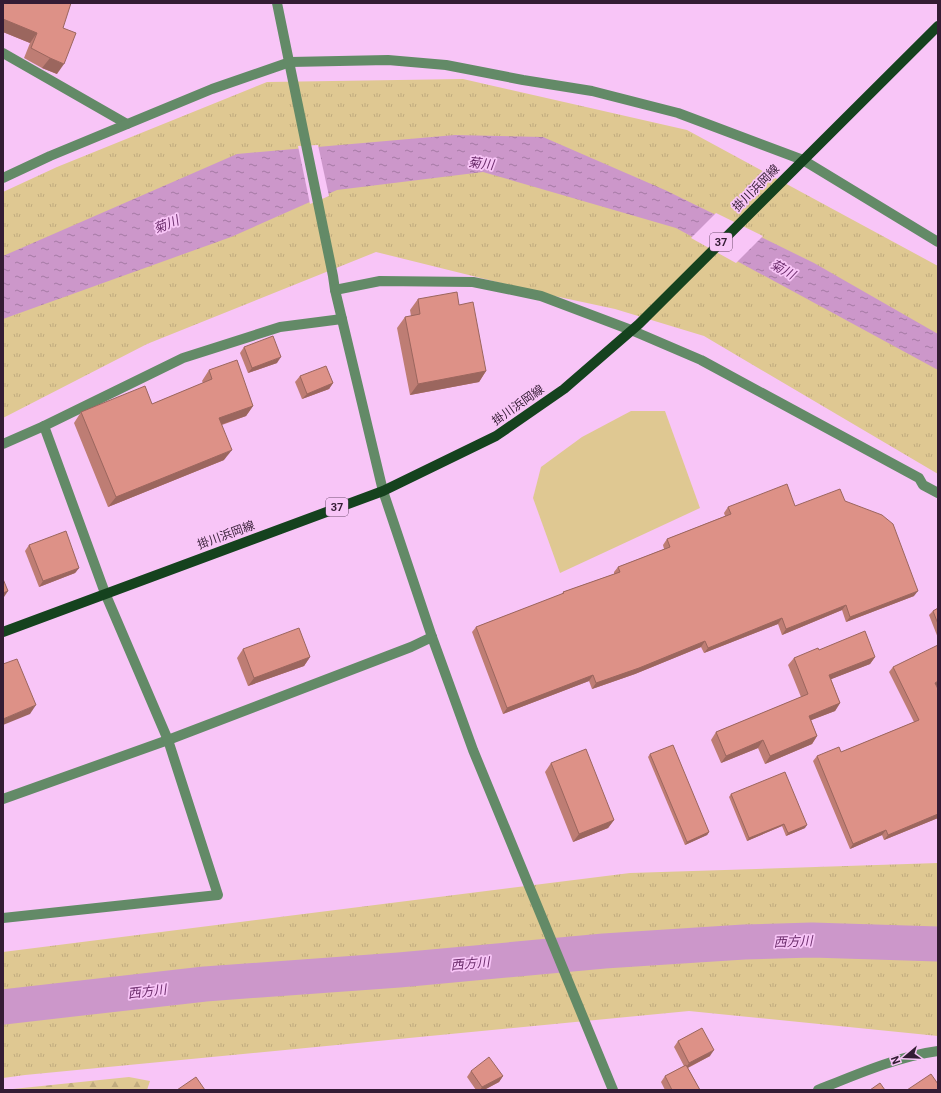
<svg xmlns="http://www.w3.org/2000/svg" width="941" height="1093" viewBox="0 0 941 1093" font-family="Roboto,'Noto Sans JP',sans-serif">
	<defs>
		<pattern id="grass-tufts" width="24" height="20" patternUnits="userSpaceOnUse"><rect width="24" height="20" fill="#dfc892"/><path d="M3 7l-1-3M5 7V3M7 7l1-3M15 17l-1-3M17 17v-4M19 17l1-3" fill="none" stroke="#c0ab7e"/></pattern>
		<pattern id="forest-firs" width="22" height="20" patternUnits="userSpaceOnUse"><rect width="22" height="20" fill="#dfc892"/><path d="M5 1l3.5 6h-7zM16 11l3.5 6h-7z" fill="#c0ab7e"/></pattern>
		<pattern id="water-ripples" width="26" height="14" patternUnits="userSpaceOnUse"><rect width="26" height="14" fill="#cc97ca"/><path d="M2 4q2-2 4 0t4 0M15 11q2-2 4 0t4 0" fill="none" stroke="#a67aa5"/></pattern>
	</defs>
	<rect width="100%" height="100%" fill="#f8c5f7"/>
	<g fill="url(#grass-tufts)">
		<path d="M 463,79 L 687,130 L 938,266 L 938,474 L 704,336 L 615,309 L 545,294 L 376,252 L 147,344 L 3,418 L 3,192 L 57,167 L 267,82 Z"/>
		<path d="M 938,863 L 938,1036 L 689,1011 L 25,1075 L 3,1078 L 3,952 L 630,873 Z"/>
	</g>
	<path fill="url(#forest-firs)" d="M 129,1077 L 150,1081 L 147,1090 L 3,1090 Z"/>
	<path fill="#dfc892" d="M 631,411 L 665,411 L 700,508 L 560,573 L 533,498 L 541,467 L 582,437 Z"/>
	<path fill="url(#water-ripples)" d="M 455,135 L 543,137 L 665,190 L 814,263 L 938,334 L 938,370 L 676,228 L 483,172 L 337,190 L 231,237 L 3,319 L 3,256 L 237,154 Z"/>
	<g fill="#f8c5f7">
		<path d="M 318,145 L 329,196 L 310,204 L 298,146 Z"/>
		<path d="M 716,213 L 763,236 L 736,263 L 691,238 Z"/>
	</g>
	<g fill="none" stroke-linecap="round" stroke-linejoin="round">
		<path stroke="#cc97ca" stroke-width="35" d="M 3,1007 L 205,984 L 399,970 L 604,951 L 744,942 L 812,940 L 938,944"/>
		<g stroke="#638a67" stroke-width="10">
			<path d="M 277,3 L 333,276 L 335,290 L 383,491 L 432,637 L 473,750 L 613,1090"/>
			<path d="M 3,53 L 127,124"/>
			<path d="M 3,178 L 50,156 L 212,89 L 290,62 L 388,60 L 446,65 L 523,80 L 592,91 L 678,113 L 803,160 L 938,242"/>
			<path d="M 335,290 L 380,281 L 473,282 L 541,296 L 631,330 L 701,360 L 919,478 L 923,485 L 938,493"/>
			<path d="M 3,444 L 44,426 L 183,358 L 280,327 L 342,319"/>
			<path d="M 3,799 L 168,740 L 411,647 L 432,637"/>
			<path d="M 3,918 L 218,895 L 168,740 L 105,593 L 44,426"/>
			<path d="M 818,1090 C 855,1075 899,1056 938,1051"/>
		</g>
		<path stroke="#15421e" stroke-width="10" d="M 3,632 L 383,491 L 496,436 L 564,389 L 639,324 L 938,26"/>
	</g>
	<g fill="#be7d74">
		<path d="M 3,3 L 63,28 L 57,74 L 42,68 L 24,58 L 30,43 L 3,32 Z"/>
		<path d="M 418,299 L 459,305 L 486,371 L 479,382 L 410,395 L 397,328 L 405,317 L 411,316 L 410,310 Z"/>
		<path d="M 244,347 L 277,363 L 248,373 L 240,353 Z"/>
		<path d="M 209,370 L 253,406 L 246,416 L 222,425 L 224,460 L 108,507 L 74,423 L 81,412 L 152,404 L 203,383 L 202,381 Z"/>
		<path d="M 300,376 L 333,383 L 329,389 L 302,399 L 295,382 Z"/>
		<path d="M 845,501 L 914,596 L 846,622 L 842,610 L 782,635 L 778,624 L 704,653 L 701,647 L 635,674 L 592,689 L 589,681 L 503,714 L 472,632 L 476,627 L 562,594 L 563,592 L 614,574 L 614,572 L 618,567 L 664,549 L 663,545 L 667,539 L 725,516 L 724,513 L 728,507 L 795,506 Z"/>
		<path d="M 29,545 L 79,568 L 75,573 L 39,587 L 25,551 Z"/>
		<path d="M 938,608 L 938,638 L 929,615 L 933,611 Z"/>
		<path d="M 243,649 L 310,657 L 304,666 L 248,686 L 237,658 Z"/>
		<path d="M 819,650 L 875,657 L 870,664 L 831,679 L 840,703 L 835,711 L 811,720 L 817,736 L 812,744 L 765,764 L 758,748 L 721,763 L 711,740 L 716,732 L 801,697 L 788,665 L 794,658 Z"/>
		<path d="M 893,667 L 936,686 L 938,818 L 884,840 L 882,835 L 850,849 L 813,761 L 817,756 L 841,752 L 914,722 L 889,672 Z"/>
		<path d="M 650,754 L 709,832 L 707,835 L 685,845 L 648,757 Z"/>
		<path d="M 551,763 L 614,820 L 608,828 L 573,842 L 545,772 Z"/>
		<path d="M 731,794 L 805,828 L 786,836 L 782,826 L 747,841 L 729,797 Z"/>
		<path d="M 678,1041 L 710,1056 L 688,1068 L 700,1090 L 665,1090 L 661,1082 L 665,1076 L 684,1066 L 674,1047 Z"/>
		<path d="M 471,1071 L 503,1076 L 499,1082 L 484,1090 L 476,1090 L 467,1077 Z"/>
	</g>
	<g fill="#9b665e">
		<path d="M 3,19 L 37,33 L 30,43 L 3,32 Z"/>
		<path d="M 50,58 L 64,64 L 57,74 L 42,68 Z"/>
		<path d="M 281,357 L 277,363 L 248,373 L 252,368 Z"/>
		<path d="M 486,371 L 479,382 L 410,395 L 418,384 Z"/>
		<path d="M 333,383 L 329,389 L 302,399 L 307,394 Z"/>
		<path d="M 253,406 L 246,416 L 211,428 L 219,418 Z"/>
		<path d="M 232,450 L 224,460 L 108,507 L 116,497 Z"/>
		<path d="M 79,568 L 75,573 L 39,587 L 43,581 Z"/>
		<path d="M 8,591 L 4,597 L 3,598 L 3,593 Z"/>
		<path d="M 918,591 L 914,596 L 846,622 L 850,617 Z"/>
		<path d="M 846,605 L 842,610 L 782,635 L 786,629 Z"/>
		<path d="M 782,618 L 778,624 L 704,653 L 708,648 Z"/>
		<path d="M 705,641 L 701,647 L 635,674 L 592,689 L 596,683 Z"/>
		<path d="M 310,657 L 304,666 L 248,686 L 254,678 Z"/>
		<path d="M 875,657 L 870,664 L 824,682 L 829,675 Z"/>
		<path d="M 593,675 L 589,681 L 503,714 L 507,708 Z"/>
		<path d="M 938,681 L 938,685 L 932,688 L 935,683 Z"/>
		<path d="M 840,703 L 835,711 L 804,723 L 809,716 Z"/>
		<path d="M 36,705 L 30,714 L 3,725 L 3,719 Z"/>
		<path d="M 817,736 L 812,744 L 765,764 L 770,756 Z"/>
		<path d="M 763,740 L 758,748 L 721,763 L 726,756 Z"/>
		<path d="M 938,814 L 938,818 L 884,840 L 888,835 Z"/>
		<path d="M 614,820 L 608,828 L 573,842 L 579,834 Z"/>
		<path d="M 784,824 L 782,826 L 747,841 L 749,838 Z"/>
		<path d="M 807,825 L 805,828 L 786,836 L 788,833 Z"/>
		<path d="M 886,830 L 882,835 L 850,849 L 853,844 Z"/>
		<path d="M 709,832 L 707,835 L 685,845 L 687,842 Z"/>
		<path d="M 714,1050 L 710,1056 L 685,1069 L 689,1063 Z"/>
		<path d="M 503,1076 L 499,1082 L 484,1090 L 480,1090 L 482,1087 Z"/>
	</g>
	<g fill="#dd9187" stroke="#9b665e">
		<path d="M 3,3 L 71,3 L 63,28 L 76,33 L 64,64 L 50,58 L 31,48 L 37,33 L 3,19 Z"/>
		<path d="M 457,292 L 459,305 L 473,302 L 486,371 L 418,384 L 405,317 L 420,314 L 418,299 Z"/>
		<path d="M 273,336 L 281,357 L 252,368 L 244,347 Z"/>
		<path d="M 237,360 L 253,406 L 219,418 L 232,450 L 116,497 L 81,412 L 145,386 L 152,404 L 212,379 L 209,370 Z"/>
		<path d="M 326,366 L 333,383 L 307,394 L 300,376 Z"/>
		<path d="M 787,484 L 795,506 L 840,489 L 845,501 L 882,515 L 893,524 L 918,591 L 850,617 L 846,605 L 786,629 L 782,618 L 708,648 L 705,641 L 639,668 L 596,683 L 593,675 L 507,708 L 476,627 L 564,593 L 563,592 L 620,572 L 618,567 L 670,547 L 667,539 L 731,514 L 728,507 Z"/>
		<path d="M 66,531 L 79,568 L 43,581 L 29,545 Z"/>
		<path d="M 3,579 L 8,591 L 3,593 Z"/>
		<path d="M 938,608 L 938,624 L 933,611 Z"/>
		<path d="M 299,628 L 310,657 L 254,678 L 243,649 Z"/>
		<path d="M 865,631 L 875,657 L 829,675 L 840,703 L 809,716 L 817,736 L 770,756 L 763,740 L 726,756 L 716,732 L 808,694 L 794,658 L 818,648 L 819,650 Z"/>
		<path d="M 938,645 L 938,681 L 935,683 L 938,689 L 938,814 L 888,835 L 886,830 L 853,844 L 817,756 L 839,747 L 841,752 L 919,720 L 893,667 Z"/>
		<path d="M 17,659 L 36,705 L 3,719 L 3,664 Z"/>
		<path d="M 673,745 L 709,832 L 687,842 L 650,754 Z"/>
		<path d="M 586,749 L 614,820 L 579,834 L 551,763 Z"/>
		<path d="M 785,772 L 807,825 L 788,833 L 784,824 L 749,838 L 731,794 Z"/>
		<path d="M 702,1028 L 714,1050 L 689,1063 L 678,1041 Z"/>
		<path d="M 489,1057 L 503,1076 L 482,1087 L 471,1071 Z"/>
		<path d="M 686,1065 L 700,1090 L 672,1090 L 665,1076 Z"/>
		<path d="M 931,1074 L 938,1084 L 938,1090 L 907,1090 Z"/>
		<path d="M 196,1077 L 205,1090 L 177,1090 Z"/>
		<path d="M 880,1083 L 885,1090 L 870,1090 Z"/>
	</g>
	<g text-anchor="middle" stroke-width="3.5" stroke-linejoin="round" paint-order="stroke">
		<g fill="#f8c5f7" stroke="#6f4f6e" stroke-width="1">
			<rect x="710" y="233" width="22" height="18" rx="3"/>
			<rect x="326" y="498" width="22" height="18" rx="3"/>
		</g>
		<g font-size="11" font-weight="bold" fill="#341c34">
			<text x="721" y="246">37</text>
			<text x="337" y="511">37</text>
		</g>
		<g font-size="12" fill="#341c34" stroke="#f8c5f7">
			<text transform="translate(756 188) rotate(-45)" y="4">掛川浜岡線</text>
			<text transform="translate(518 405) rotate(-35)" y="4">掛川浜岡線</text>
			<text transform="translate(226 535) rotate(-20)" y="4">掛川浜岡線</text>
		</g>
		<g font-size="13" font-style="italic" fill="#6b2c6b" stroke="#f8c5f7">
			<text transform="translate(481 163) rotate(6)" y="5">菊川</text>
			<text transform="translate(166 224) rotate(-22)" y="5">菊川</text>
			<text transform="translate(783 269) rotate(29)" y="5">菊川</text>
			<text transform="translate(793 941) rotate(-2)" y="5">西方川</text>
			<text transform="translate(470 963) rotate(-5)" y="5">西方川</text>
			<text transform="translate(147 991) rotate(-7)" y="5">西方川</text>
		</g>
	</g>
	<rect width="941" height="1093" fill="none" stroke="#341c34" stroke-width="8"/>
	<g transform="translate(905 1057) rotate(251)" stroke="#f8c5f7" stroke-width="3" paint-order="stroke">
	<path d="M0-3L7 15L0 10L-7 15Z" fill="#341c34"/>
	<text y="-6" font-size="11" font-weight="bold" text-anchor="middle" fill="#341c34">N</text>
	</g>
</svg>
